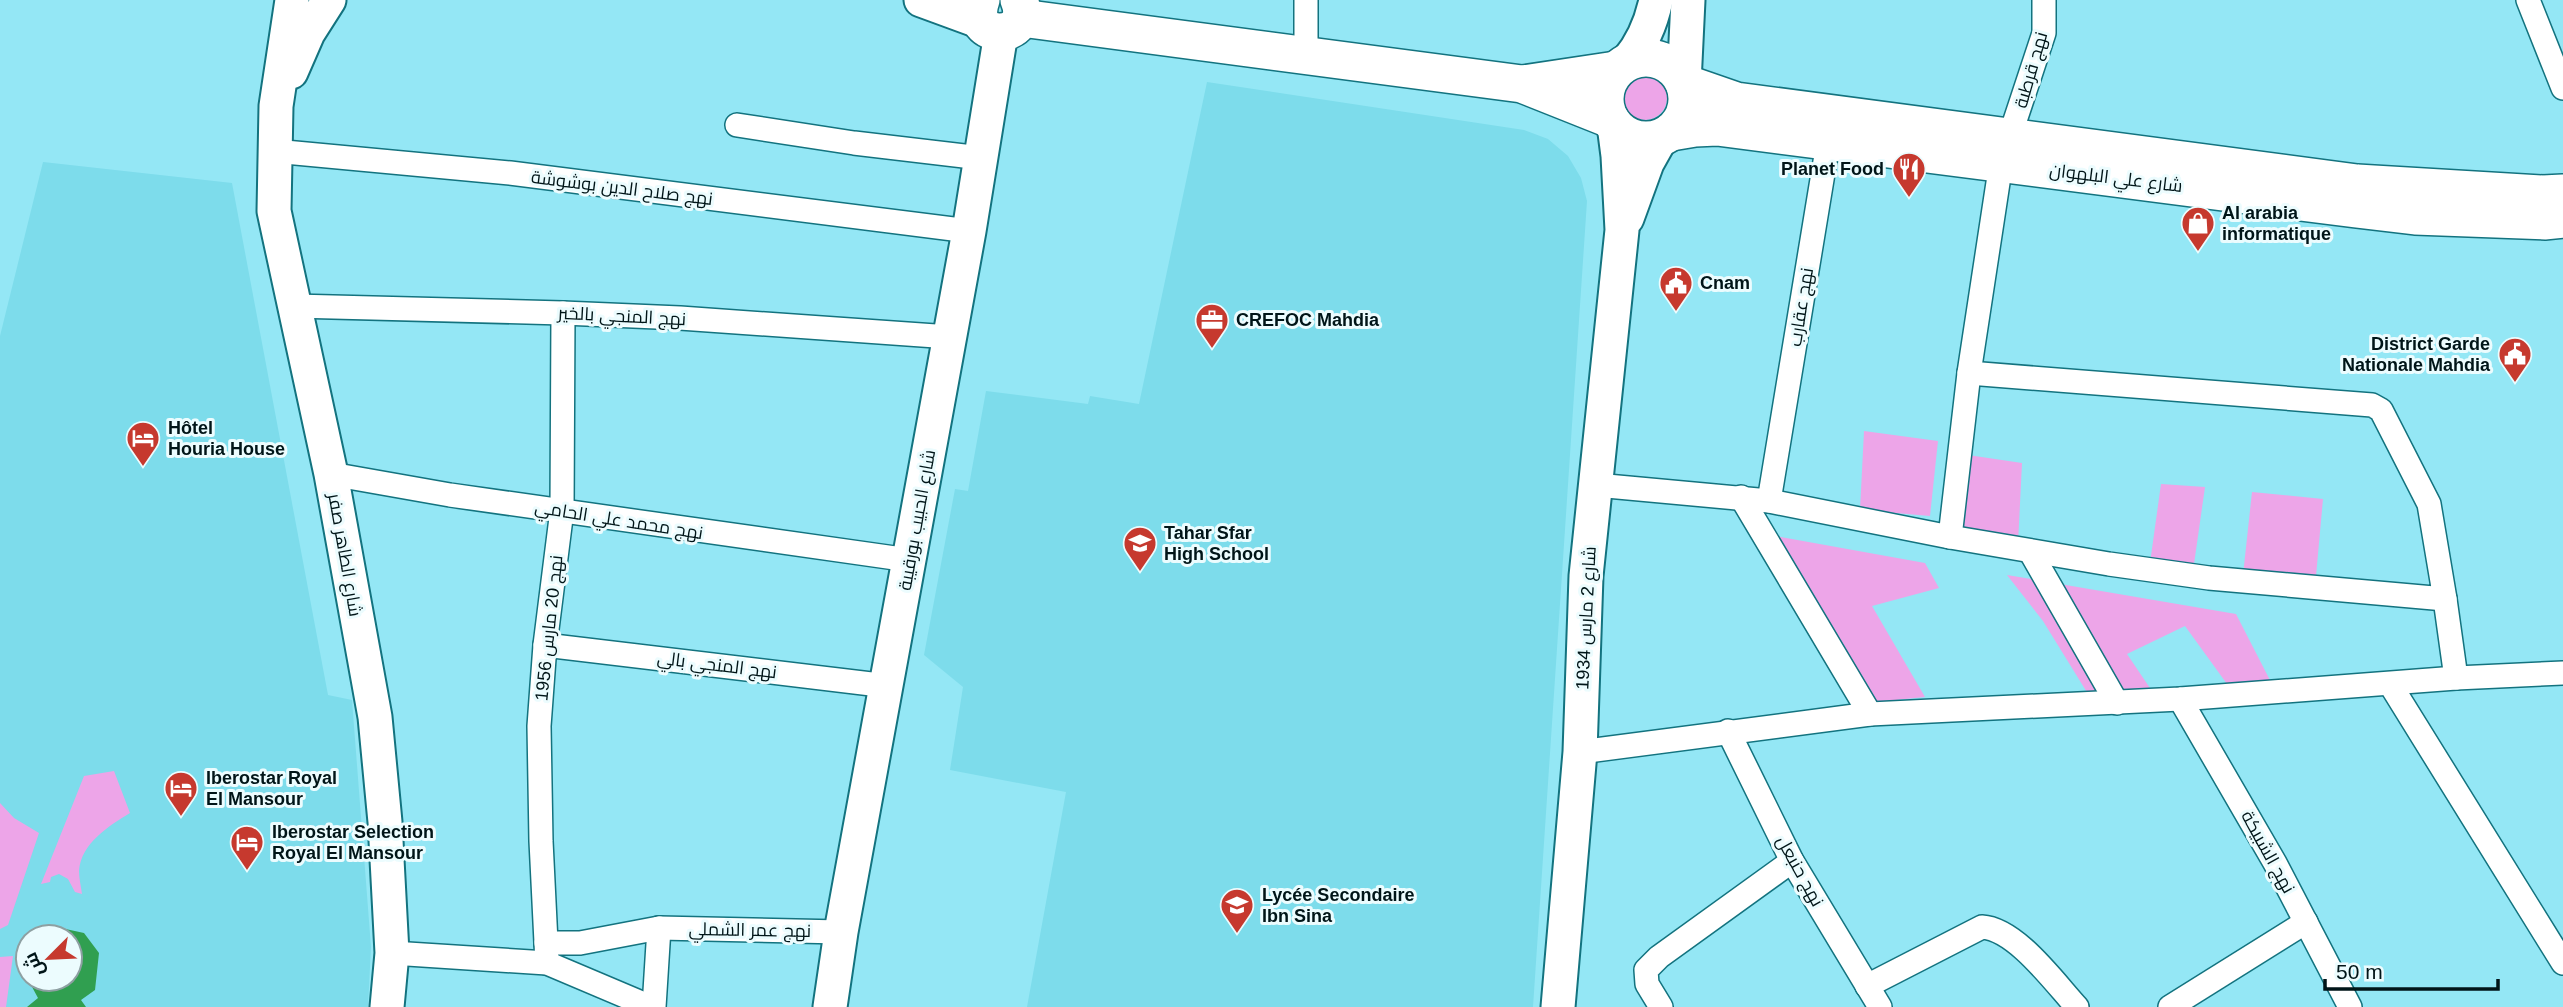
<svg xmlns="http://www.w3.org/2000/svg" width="2563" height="1007" viewBox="0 0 2563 1007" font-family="Helvetica,Cairo,sans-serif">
	<rect width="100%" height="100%" fill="#94e7f5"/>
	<g fill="#7ddceb" fill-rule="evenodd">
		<path d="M 1207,82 L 1524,130 L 1548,139 L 1568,156 L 1581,178 L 1587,201 L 1533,1007 L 1027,1007 L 1066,792 L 950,770 L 963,687 L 924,655 L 955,489 L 968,491 L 986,391 L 1088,404 L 1090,396 L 1139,404 Z"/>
		<path d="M 43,162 L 232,183 L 328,695 L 352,700 L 371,947 L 368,1007 L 0,1007 L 0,336 ZM 28,937 L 70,937 L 70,979 L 28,979 Z"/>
	</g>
	<g fill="#eda5e8">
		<circle cx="1645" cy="98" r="22"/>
		<path d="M 1864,431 L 1938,441 L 1930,516 L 1860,510 Z"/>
		<path d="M 1968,455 L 2022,463 L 2018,544 L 1963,535 Z"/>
		<path d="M 2161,484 L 2205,487 L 2193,571 L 2150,563 Z"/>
		<path d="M 2252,492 L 2323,499 L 2315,587 L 2243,575 Z"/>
		<path d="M 1770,535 L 1925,563 L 1939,588 L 1872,606 L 1925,697 L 1866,703 Z"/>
		<path d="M 2007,575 L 2236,614 L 2274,688 L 2227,684 L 2185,626 L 2127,654 L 2156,697 L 2088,694 L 2043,621 Z"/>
		<path d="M 114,771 L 130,813 C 109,826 81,843 79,871 C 79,878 81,887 82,894 L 75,892 L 68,879 L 59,874 L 51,877 L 50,882 L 41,884 L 84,776 Z"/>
		<path d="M 0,803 L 14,818 L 39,833 L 8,925 L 0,929 Z"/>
		<path d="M 13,956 L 6,1007 L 0,1007 L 0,957 Z"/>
	</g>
	<path fill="#309f50" d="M 61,928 L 84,933 L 99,953 L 95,990 L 81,1000 L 86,1007 L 27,1007 L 38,998 L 31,985 L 31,979 L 70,979 L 70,937 L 46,937 Z"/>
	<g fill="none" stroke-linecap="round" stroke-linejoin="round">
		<defs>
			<g id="street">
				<path d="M 2528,0 L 2563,88"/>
				<path d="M 1306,57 L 1306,0"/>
				<path d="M 737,125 L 854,143 L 981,158"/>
				<path d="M 274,151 L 510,173 L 969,231"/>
				<path d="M 294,306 L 563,313 L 680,318 L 950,337"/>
				<path d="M 331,474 L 450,495 L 909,560"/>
				<path d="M 1596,485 L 1769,501 L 1950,537 L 2109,564 L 2209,578 L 2445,599 L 2429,504 L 2381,410 L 2372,405 L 1969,373"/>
				<path d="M 1741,497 L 1870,714"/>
				<path d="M 1769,501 L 1830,131"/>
				<path d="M 1950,537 L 1969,373 L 2001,163 L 2044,33 L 2044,0"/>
				<path d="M 2030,551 L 2117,703"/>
				<path d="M 2445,599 L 2456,678"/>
				<path d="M 545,645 L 888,686"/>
				<path d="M 2390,684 L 2563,963"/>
				<path d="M 2180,699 L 2275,863 L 2350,1007"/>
				<path d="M 1728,731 L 1792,861 L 1880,1007"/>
				<path d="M 1580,752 L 1870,714 L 2180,699 L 2456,678 L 2563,673"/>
				<path d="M 546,943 L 580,943 L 659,928 L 841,932"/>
				<path d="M 392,953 L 547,963 L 651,1007"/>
				<path d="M 547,963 L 541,841 L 539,726 L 545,645 L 562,510 L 563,313"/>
				<path d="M 1867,986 L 1982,927 C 2016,929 2054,982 2077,1007"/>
				<path d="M 654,1007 L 659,928"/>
				<path d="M 1661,1007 L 1647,984 L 1646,970 L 1659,957 L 1792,861"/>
				<path d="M 2170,1007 L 2306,922"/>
			</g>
			<g id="secondary">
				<path d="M 292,0 L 276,106 L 274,211 L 331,474 L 375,717 L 385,822 L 392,953 L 387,1007"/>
				<path d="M 921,0 L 981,22"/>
				<path d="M 1627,62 C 1643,43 1651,24 1656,0"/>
				<path d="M 291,72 L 308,33 L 329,0"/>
				<path d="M 1684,83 L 1688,0"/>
				<path d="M 1627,218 L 1647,163 L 1661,138"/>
				<path d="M 830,1007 L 841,932 L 969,231 L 1001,33"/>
				<path d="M 1558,1007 L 1580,752 L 1586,576 L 1622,230 L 1618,156 L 1614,125"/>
			</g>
			<g id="primary">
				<path d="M 981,0 C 965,44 1036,41 1019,0"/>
				<path d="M 1021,18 L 1522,84 L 1610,119"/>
				<circle cx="1646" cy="99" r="41"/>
				<path d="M 1684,83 L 1736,101 L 2357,183 L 2543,194 L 2563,193"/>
				<path d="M 1523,84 L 1616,70"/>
				<path d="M 1671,132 L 1695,128 L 1717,127 L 2356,209 L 2415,216 L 2546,221 L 2563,219"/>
			</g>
		</defs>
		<use href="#street" stroke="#13737f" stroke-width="26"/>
		<use href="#secondary" stroke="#13737f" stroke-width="37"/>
		<use href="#primary" stroke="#13737f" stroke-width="40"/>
		<use href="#street" stroke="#fff" stroke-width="23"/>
		<use href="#secondary" stroke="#fff" stroke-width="33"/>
		<use href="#primary" stroke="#fff" stroke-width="37"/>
	</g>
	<defs>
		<symbol id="restaurant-pin" viewBox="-11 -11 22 30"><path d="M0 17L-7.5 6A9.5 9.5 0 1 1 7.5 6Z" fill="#c6392e" stroke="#ecfcfe"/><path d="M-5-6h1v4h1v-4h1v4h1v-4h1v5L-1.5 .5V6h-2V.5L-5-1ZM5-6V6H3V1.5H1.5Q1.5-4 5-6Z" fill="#fff"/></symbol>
		<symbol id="shop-pin" viewBox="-11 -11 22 30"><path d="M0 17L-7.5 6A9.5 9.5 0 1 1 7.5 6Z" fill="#c6392e" stroke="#ecfcfe"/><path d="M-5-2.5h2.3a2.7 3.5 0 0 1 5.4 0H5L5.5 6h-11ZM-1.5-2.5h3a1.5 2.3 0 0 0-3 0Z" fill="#fff"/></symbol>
		<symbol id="civic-pin" viewBox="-11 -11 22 30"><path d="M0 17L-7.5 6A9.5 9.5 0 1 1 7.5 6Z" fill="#c6392e" stroke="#ecfcfe"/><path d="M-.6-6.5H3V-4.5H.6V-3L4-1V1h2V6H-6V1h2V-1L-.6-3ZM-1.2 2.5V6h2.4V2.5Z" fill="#fff"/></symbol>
		<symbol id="office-pin" viewBox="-11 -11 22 30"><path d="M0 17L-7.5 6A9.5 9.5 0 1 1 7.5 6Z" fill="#c6392e" stroke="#ecfcfe"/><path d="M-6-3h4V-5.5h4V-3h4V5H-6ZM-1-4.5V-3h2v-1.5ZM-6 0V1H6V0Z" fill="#fff"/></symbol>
		<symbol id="hotel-pin" viewBox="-11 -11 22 30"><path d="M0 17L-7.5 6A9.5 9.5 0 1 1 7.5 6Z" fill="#c6392e" stroke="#ecfcfe"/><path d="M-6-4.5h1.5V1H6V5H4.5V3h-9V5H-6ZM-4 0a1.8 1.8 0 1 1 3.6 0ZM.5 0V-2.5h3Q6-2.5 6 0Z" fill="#fff"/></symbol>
		<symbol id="school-pin" viewBox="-11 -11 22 30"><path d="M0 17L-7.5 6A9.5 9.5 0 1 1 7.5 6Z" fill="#c6392e" stroke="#ecfcfe"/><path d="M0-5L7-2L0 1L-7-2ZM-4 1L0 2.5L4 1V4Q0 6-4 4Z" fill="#fff"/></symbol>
	</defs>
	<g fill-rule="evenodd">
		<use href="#restaurant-pin" x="1890" y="150" width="38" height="52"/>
		<use href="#shop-pin" x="2179" y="204" width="38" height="52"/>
		<use href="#civic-pin" x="1657" y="264" width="38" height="52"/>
		<use href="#office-pin" x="1193" y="301" width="38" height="52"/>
		<use href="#civic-pin" x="2496" y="335" width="38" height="52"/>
		<use href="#hotel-pin" x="124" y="419" width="38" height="52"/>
		<use href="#school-pin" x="1121" y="524" width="38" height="52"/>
		<use href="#hotel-pin" x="162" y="769" width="38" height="52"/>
		<use href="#hotel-pin" x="228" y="823" width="38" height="52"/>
		<use href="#school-pin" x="1218" y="886" width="38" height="52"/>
	</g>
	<g text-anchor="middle" stroke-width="6" stroke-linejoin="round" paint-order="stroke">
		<g font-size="18" fill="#001518" stroke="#ecfcfe">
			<text transform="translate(2031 70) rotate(-74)" y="6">نهج قرطبة</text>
			<text transform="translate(2116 178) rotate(7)" y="6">شارع علي البلهوان</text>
			<text transform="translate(622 188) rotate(7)" y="6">نهج صلاح الدين بوشوشة</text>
			<text transform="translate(1801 307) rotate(-81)" y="6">نهج عقارب</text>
			<text transform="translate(622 316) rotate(3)" y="6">نهج المنجي بالخير</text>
			<text transform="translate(619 520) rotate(9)" y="6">نهج محمد علي الحامي</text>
			<text transform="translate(917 520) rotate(-80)" y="6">شارع الحبيب بورقيبة</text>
			<text transform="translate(345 555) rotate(80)" y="6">شارع الطاهر صفر</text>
			<text transform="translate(1586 618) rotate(-87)" y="6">شارع 2 مارس 1934</text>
			<text transform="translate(549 628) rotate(-84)" y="6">نهج 20 مارس 1956</text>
			<text transform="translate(717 665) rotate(7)" y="6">نهج المنجي بالي</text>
			<text transform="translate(2268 852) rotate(61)" y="6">نهج الشبيكة</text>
			<text transform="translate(1800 871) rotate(61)" y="6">نهج حنبعل</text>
			<text transform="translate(750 930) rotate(1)" y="6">نهج عمر الشملي</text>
		</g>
		<g font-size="18" font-weight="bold" fill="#001518" stroke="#ecfcfe" text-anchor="start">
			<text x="1884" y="175" text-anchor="end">Planet Food</text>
			<text x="2222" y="219">Al arabia<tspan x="2222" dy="21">informatique</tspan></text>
			<text x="1700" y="289">Cnam</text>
			<text x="1236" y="326">CREFOC Mahdia</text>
			<text x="2490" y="350" text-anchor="end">District Garde<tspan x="2490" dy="21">Nationale Mahdia</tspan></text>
			<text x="168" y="434">Hôtel<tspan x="168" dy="21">Houria House</tspan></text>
			<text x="1164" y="539">Tahar Sfar<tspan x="1164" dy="21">High School</tspan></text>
			<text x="206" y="784">Iberostar Royal<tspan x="206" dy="21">El Mansour</tspan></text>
			<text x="272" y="838">Iberostar Selection<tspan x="272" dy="21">Royal El Mansour</tspan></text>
			<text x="1262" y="901">Lycée Secondaire<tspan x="1262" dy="21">Ibn Sina</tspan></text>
		</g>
	</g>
	<g transform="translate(49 958) rotate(246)"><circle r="33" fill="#ecfcfe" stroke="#8ea0a2" stroke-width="2"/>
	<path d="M0-5L12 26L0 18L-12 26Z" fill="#c6392e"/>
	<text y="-10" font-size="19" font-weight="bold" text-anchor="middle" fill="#001518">ش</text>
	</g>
	<path d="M2325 979v10h173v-10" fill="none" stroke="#001518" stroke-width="3.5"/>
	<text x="2336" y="979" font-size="21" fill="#001518" stroke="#ecfcfe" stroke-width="5" paint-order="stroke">50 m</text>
</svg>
